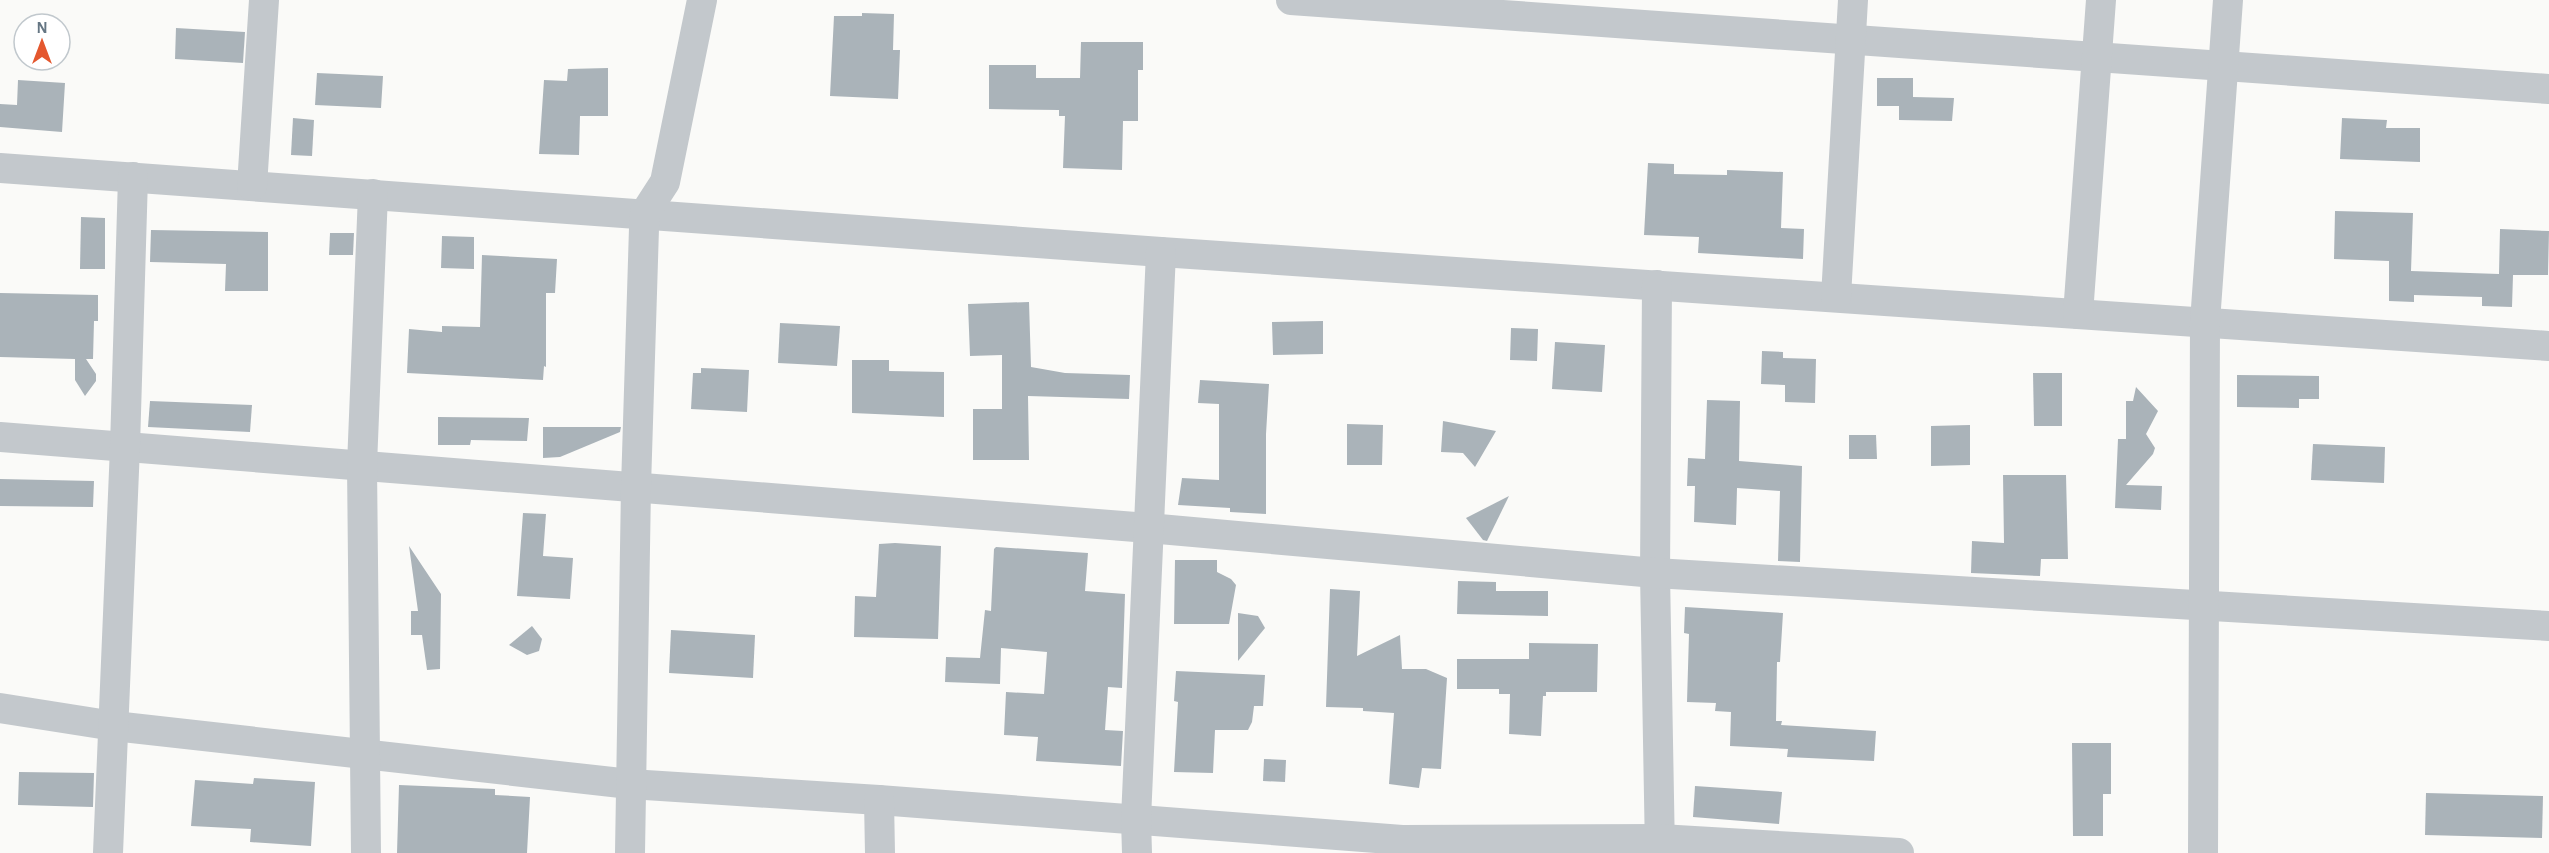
<svg xmlns="http://www.w3.org/2000/svg" width="2549" height="853" viewBox="0 0 2549 853" font-family="'Alegreya Sans',sans-serif">
	<rect width="100%" height="100%" fill="#fafaf8"/>
	<g fill="#aab3b9">
		<path d="M 862,13 L 894,14 L 893,50 L 900,50 L 898,99 L 830,96 L 834,16 L 862,16 Z"/>
		<path d="M 176,28 L 245,32 L 243,63 L 175,59 Z"/>
		<path d="M 1081,42 L 1143,42 L 1143,70 L 1138,70 L 1138,121 L 1123,121 L 1122,170 L 1063,168 L 1065,116 L 1059,116 L 1059,110 L 989,109 L 989,65 L 1036,65 L 1036,78 L 1080,78 Z"/>
		<path d="M 608,68 L 608,116 L 580,116 L 579,155 L 539,154 L 544,80 L 567,81 L 568,69 Z"/>
		<path d="M 317,73 L 383,76 L 381,108 L 315,105 Z"/>
		<path d="M 1877,78 L 1913,78 L 1913,97 L 1954,98 L 1952,121 L 1899,120 L 1899,106 L 1877,106 Z"/>
		<path d="M 18,80 L 65,83 L 62,132 L 0,127 L 0,104 L 17,105 Z"/>
		<path d="M 293,118 L 314,120 L 312,156 L 291,155 Z"/>
		<path d="M 2342,118 L 2387,120 L 2386,128 L 2420,128 L 2420,162 L 2340,159 Z"/>
		<path d="M 1648,163 L 1674,164 L 1674,174 L 1727,175 L 1727,170 L 1783,172 L 1781,228 L 1804,229 L 1803,259 L 1698,253 L 1699,237 L 1644,235 Z"/>
		<path d="M 2335,211 L 2413,213 L 2411,271 L 2499,274 L 2500,229 L 2549,231 L 2548,275 L 2513,275 L 2512,307 L 2482,306 L 2482,297 L 2414,295 L 2414,302 L 2389,301 L 2389,261 L 2334,259 Z"/>
		<path d="M 81,217 L 105,218 L 105,269 L 80,269 Z"/>
		<path d="M 151,230 L 268,232 L 268,291 L 225,291 L 226,264 L 150,262 Z"/>
		<path d="M 330,233 L 354,233 L 353,255 L 329,255 Z"/>
		<path d="M 442,236 L 474,237 L 474,269 L 441,268 Z"/>
		<path d="M 482,255 L 557,259 L 555,293 L 546,293 L 546,367 L 544,366 L 543,380 L 407,373 L 409,329 L 442,332 L 442,326 L 480,327 Z"/>
		<path d="M 0,293 L 98,295 L 98,321 L 94,321 L 93,359 L 86,359 L 96,374 L 96,381 L 85,396 L 75,380 L 75,359 L 0,357 Z"/>
		<path d="M 1029,302 L 1031,367 L 1065,373 L 1130,375 L 1129,399 L 1028,396 L 1029,460 L 973,460 L 973,409 L 1002,409 L 1002,355 L 970,356 L 968,304 Z"/>
		<path d="M 1323,321 L 1323,354 L 1273,355 L 1272,322 Z"/>
		<path d="M 780,323 L 840,326 L 837,366 L 778,363 Z"/>
		<path d="M 1511,328 L 1538,329 L 1537,361 L 1510,360 Z"/>
		<path d="M 1555,342 L 1605,345 L 1602,392 L 1552,389 Z"/>
		<path d="M 1762,351 L 1783,352 L 1783,358 L 1816,359 L 1815,403 L 1785,402 L 1785,385 L 1761,384 Z"/>
		<path d="M 852,360 L 889,360 L 889,371 L 944,372 L 944,417 L 852,413 Z"/>
		<path d="M 701,368 L 749,370 L 747,412 L 691,409 L 693,373 L 701,373 Z"/>
		<path d="M 2033,373 L 2062,373 L 2062,426 L 2034,426 Z"/>
		<path d="M 2237,375 L 2319,376 L 2319,399 L 2299,399 L 2299,408 L 2237,407 Z"/>
		<path d="M 1200,380 L 1269,384 L 1266,434 L 1266,514 L 1230,512 L 1230,508 L 1178,505 L 1182,478 L 1219,480 L 1219,404 L 1198,403 Z"/>
		<path d="M 2136,387 L 2158,411 L 2146,434 L 2155,448 L 2153,454 L 2126,485 L 2162,486 L 2161,510 L 2115,508 L 2118,439 L 2126,439 L 2126,401 L 2133,401 Z"/>
		<path d="M 1707,400 L 1740,401 L 1739,461 L 1802,466 L 1800,562 L 1778,561 L 1780,491 L 1737,488 L 1736,525 L 1694,522 L 1695,486 L 1687,486 L 1688,458 L 1705,459 Z"/>
		<path d="M 150,401 L 252,405 L 250,432 L 148,427 Z"/>
		<path d="M 438,417 L 529,418 L 527,441 L 471,440 L 470,445 L 438,445 Z"/>
		<path d="M 1443,421 L 1496,431 L 1475,467 L 1463,453 L 1441,452 Z"/>
		<path d="M 1347,424 L 1383,425 L 1382,465 L 1347,465 Z"/>
		<path d="M 1970,425 L 1970,465 L 1931,466 L 1931,426 Z"/>
		<path d="M 543,427 L 621,427 L 620,432 L 560,457 L 543,458 Z"/>
		<path d="M 1849,435 L 1876,435 L 1877,459 L 1849,459 Z"/>
		<path d="M 2313,444 L 2385,447 L 2384,483 L 2311,480 Z"/>
		<path d="M 2003,475 L 2066,475 L 2068,559 L 2041,559 L 2040,576 L 1971,573 L 1972,541 L 2004,543 Z"/>
		<path d="M 0,479 L 94,481 L 93,507 L 0,506 Z"/>
		<path d="M 1509,496 L 1487,541 L 1483,540 L 1466,518 Z"/>
		<path d="M 523,513 L 546,514 L 543,556 L 573,558 L 570,599 L 517,596 Z"/>
		<path d="M 895,543 L 941,546 L 938,639 L 854,637 L 855,596 L 876,597 L 879,544 Z"/>
		<path d="M 409,546 L 441,594 L 440,669 L 427,670 L 422,635 L 411,635 L 411,611 L 418,611 Z"/>
		<path d="M 996,547 L 1088,553 L 1085,591 L 1125,594 L 1122,688 L 1108,687 L 1105,730 L 1123,731 L 1121,766 L 1036,761 L 1038,737 L 1004,735 L 1006,692 L 1044,694 L 1047,652 L 1001,648 L 1000,684 L 945,682 L 946,657 L 980,658 L 985,610 L 991,611 L 994,549 Z"/>
		<path d="M 1175,560 L 1217,560 L 1217,572 L 1231,579 L 1236,585 L 1229,624 L 1174,624 Z"/>
		<path d="M 1458,581 L 1496,582 L 1496,591 L 1548,591 L 1548,616 L 1457,614 Z"/>
		<path d="M 1330,589 L 1360,591 L 1357,656 L 1400,635 L 1402,669 L 1426,669 L 1447,678 L 1441,769 L 1422,768 L 1419,788 L 1389,784 L 1394,713 L 1363,711 L 1363,708 L 1326,707 Z"/>
		<path d="M 1685,607 L 1783,613 L 1780,662 L 1777,662 L 1776,721 L 1782,721 L 1781,725 L 1876,731 L 1874,761 L 1787,757 L 1788,749 L 1730,746 L 1731,712 L 1715,711 L 1716,703 L 1687,702 L 1689,634 L 1684,633 Z"/>
		<path d="M 1238,613 L 1258,616 L 1265,628 L 1238,661 Z"/>
		<path d="M 532,626 L 542,639 L 539,651 L 527,655 L 509,645 Z"/>
		<path d="M 671,630 L 755,635 L 753,678 L 669,673 Z"/>
		<path d="M 1529,643 L 1598,644 L 1597,692 L 1546,692 L 1546,696 L 1543,696 L 1541,736 L 1509,734 L 1510,694 L 1499,694 L 1499,689 L 1457,689 L 1457,659 L 1529,659 Z"/>
		<path d="M 1176,671 L 1265,675 L 1263,706 L 1254,706 L 1252,722 L 1248,730 L 1215,730 L 1213,773 L 1174,772 L 1178,702 L 1174,701 Z"/>
		<path d="M 2072,743 L 2111,743 L 2111,794 L 2103,794 L 2103,836 L 2073,836 Z"/>
		<path d="M 1264,759 L 1286,760 L 1285,782 L 1263,781 Z"/>
		<path d="M 19,772 L 94,773 L 93,807 L 18,805 Z"/>
		<path d="M 254,778 L 315,782 L 311,846 L 250,842 L 251,829 L 191,826 L 195,780 L 253,784 Z"/>
		<path d="M 399,785 L 495,789 L 495,795 L 530,797 L 527,853 L 397,853 Z"/>
		<path d="M 1695,786 L 1782,792 L 1779,824 L 1693,817 Z"/>
		<path d="M 2426,793 L 2543,796 L 2542,838 L 2425,835 Z"/>
	</g>
	<g fill="none" stroke-linecap="round" stroke-linejoin="round">
		<g stroke="#c3c8cc" stroke-width="30">
			<path d="M 1291,0 L 2549,89"/>
			<path d="M 0,168 L 1161,252 L 2549,346"/>
			<path d="M 252,186 L 264,0"/>
			<path d="M 1657,285 L 1655,573 L 1660,853"/>
			<path d="M 1836,297 L 1853,0"/>
			<path d="M 2078,314 L 2101,0"/>
			<path d="M 0,437 L 1148,528 L 1655,573 L 2549,626"/>
			<path d="M 0,708 L 114,726 L 630,784 L 879,800 L 1402,840 L 1660,839 L 1899,853"/>
			<path d="M 879,800 L 880,853"/>
			<path d="M 108,853 L 125,447 L 133,177"/>
			<path d="M 366,853 L 362,465 L 373,194"/>
			<path d="M 630,853 L 636,487 L 644,228 L 645,213 L 665,182 L 702,0"/>
			<path d="M 1137,853 L 1136,819 L 1161,252"/>
			<path d="M 2203,853 L 2205,322 L 2228,0"/>
		</g>
	</g>
	<g transform="translate(42 42)"><circle r="28" fill="#ffffff" stroke="#c1c8cd" stroke-width="1.5"/>
	<path d="M0-4.5L10 22L0 15L-10 22Z" fill="#e4572e"/>
	<text y="-9" font-size="16" font-weight="bold" text-anchor="middle" fill="#657683">N</text>
	</g>
</svg>
